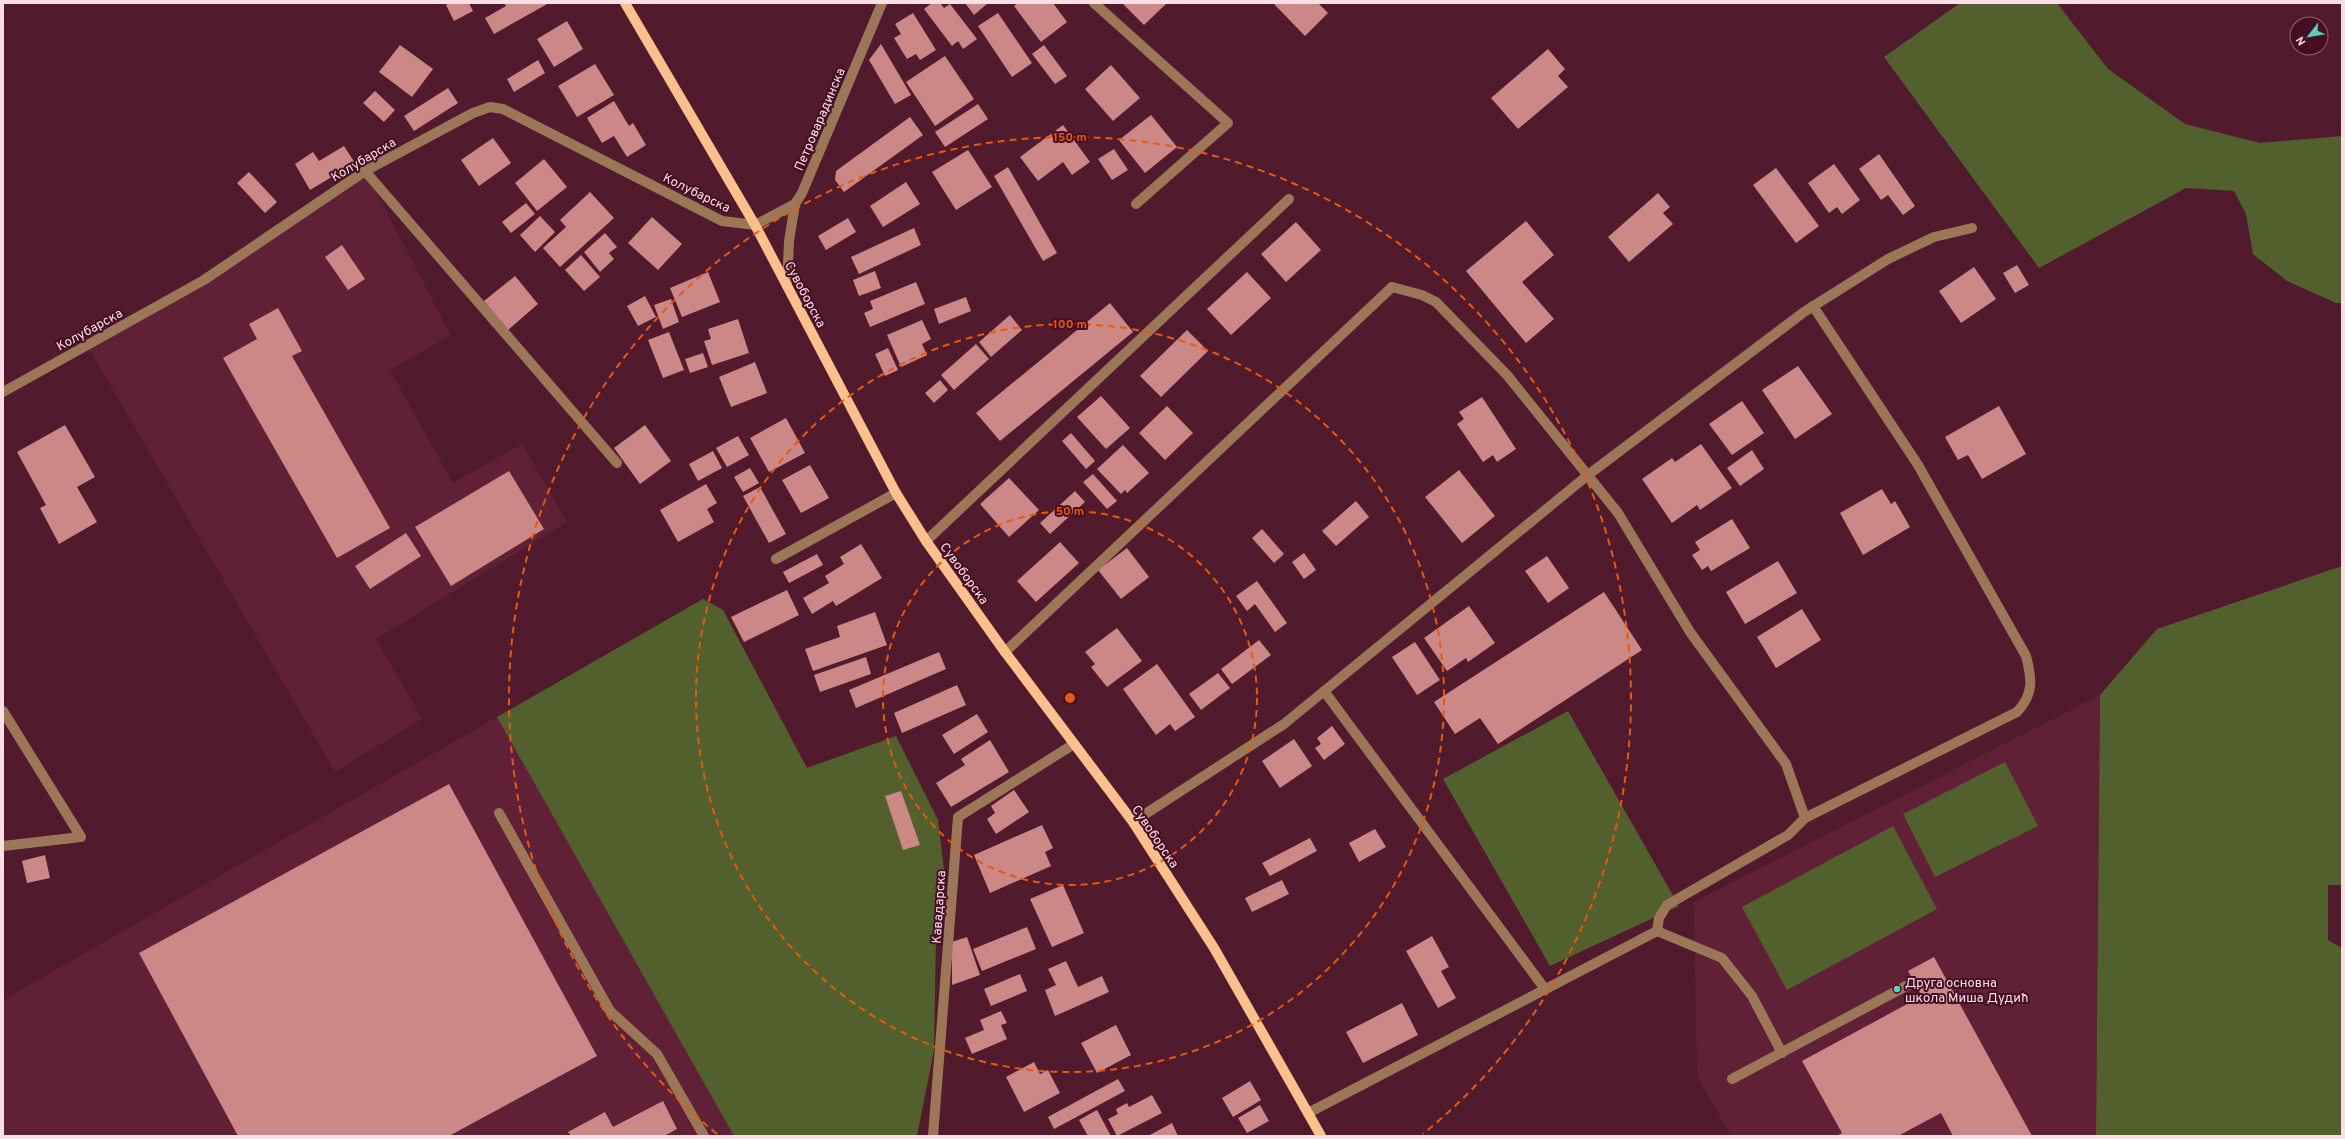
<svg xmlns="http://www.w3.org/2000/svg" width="2345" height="1139" viewBox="0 0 2345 1139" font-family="Overpass,sans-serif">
	<rect width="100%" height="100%" fill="#511a2d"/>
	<g fill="#602136">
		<path d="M 365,171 L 451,335 L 390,370 L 453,483 L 522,444 L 567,522 L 376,639 L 422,719 L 335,772 L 87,345 L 204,280 Z"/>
		<path d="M 2100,695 L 2096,1136 L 1731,1136 L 1697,1076 L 1694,902 Z"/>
		<path d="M 497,717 L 734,1136 L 3,1136 L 3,1000 Z"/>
	</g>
	<g fill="#52602d">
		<path d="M 1960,3 L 2057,3 L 2108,69 L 2185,124 L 2260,143 L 2342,136 L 2342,303 L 2336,303 L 2287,281 L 2253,254 L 2246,214 L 2234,191 L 2186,188 L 2039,268 L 1884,57 Z"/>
		<path d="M 2342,566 L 2342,885 L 2328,885 L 2328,940 L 2342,948 L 2342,1136 L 2096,1136 L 2100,695 L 2157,629 Z"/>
		<path d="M 703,599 L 723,610 L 807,768 L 896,736 L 938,820 L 944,870 L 936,935 L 934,1050 L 917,1136 L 734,1136 L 497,717 Z"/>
		<path d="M 1568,711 L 1679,906 L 1550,966 L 1443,779 Z"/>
		<path d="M 2005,762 L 2038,826 L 1935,877 L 1903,814 Z"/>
		<path d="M 1893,826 L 1937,909 L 1787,990 L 1742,907 Z"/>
	</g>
	<g fill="#cc8886">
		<path d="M 449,3 L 469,3 L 473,11 L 454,21 L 446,5 Z"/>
		<path d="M 504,3 L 549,3 L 494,34 L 485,18 L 506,6 Z"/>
		<path d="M 932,3 L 940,3 L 944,8 L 950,4 L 977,39 L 963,49 L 958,41 L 952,46 L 924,9 Z"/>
		<path d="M 965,3 L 988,3 L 974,15 Z"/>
		<path d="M 1018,3 L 1053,3 L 1067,22 L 1041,42 L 1014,6 Z"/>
		<path d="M 1122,3 L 1167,3 L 1144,25 Z"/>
		<path d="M 1273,3 L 1318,3 L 1328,13 L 1305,36 Z"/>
		<path d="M 913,13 L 936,50 L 920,60 L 916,54 L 907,59 L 894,38 L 901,34 L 895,24 Z"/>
		<path d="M 998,13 L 1032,63 L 1012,77 L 978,26 Z"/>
		<path d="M 567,21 L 583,49 L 554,67 L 537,39 Z"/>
		<path d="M 881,44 L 911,95 L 895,104 L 869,60 Z"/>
		<path d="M 400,45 L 433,69 L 412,97 L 379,72 Z"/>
		<path d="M 1044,45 L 1067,76 L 1055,84 L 1032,54 Z"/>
		<path d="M 1548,49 L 1565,69 L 1558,76 L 1568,87 L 1518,129 L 1491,98 Z"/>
		<path d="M 945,56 L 974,99 L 935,126 L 906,82 Z"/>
		<path d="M 538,60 L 545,73 L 514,92 L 507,79 Z"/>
		<path d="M 595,64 L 614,95 L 577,117 L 558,86 Z"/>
		<path d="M 1111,65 L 1140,98 L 1113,121 L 1085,89 Z"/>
		<path d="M 448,88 L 458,103 L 414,131 L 404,116 Z"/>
		<path d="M 375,91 L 395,110 L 384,122 L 363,103 Z"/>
		<path d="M 614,101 L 629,126 L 633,123 L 646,145 L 627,157 L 614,136 L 602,143 L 587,118 Z"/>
		<path d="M 978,104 L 988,119 L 945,147 L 935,132 Z"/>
		<path d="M 1151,115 L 1177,147 L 1145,173 L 1119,140 Z"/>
		<path d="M 910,117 L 923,135 L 844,192 L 835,180 L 836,171 Z"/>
		<path d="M 1063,125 L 1090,162 L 1072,175 L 1063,162 L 1038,181 L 1020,157 Z"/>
		<path d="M 493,138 L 511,163 L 479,186 L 461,160 Z"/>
		<path d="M 344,146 L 355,163 L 310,190 L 295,164 L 313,152 L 319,161 Z"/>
		<path d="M 1114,149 L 1128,170 L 1112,180 L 1098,159 Z"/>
		<path d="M 968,150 L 992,187 L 956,210 L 932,172 Z"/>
		<path d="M 1879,154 L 1915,206 L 1903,215 L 1888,195 L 1881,200 L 1859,169 Z"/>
		<path d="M 544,159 L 567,187 L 537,211 L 515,183 Z"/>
		<path d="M 1834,164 L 1860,200 L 1842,214 L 1837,207 L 1829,213 L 1808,183 Z"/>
		<path d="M 1008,167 L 1057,253 L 1043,261 L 994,176 Z"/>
		<path d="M 1776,168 L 1819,226 L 1796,243 L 1753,185 Z"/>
		<path d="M 249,172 L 277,202 L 265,213 L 237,183 Z"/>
		<path d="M 906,182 L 920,204 L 883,227 L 870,206 Z"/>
		<path d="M 590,192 L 614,218 L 560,267 L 543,248 L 566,227 L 560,220 Z"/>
		<path d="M 1658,193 L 1670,207 L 1663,213 L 1673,224 L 1629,262 L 1608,237 Z"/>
		<path d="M 526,203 L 535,214 L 511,233 L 502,222 Z"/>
		<path d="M 540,216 L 555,232 L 535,252 L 520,235 Z"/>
		<path d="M 652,217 L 682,244 L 658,270 L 628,243 Z"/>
		<path d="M 848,218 L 856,232 L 826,250 L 818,236 Z"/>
		<path d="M 1526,221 L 1554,255 L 1522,282 L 1554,319 L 1526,343 L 1466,271 Z"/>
		<path d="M 1296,222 L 1321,250 L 1286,282 L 1261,254 Z"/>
		<path d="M 914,228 L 921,245 L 859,274 L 851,257 Z"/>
		<path d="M 605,233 L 617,247 L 609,253 L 614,259 L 600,272 L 584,252 Z"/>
		<path d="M 342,245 L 365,279 L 348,290 L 325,257 Z"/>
		<path d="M 581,255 L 600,277 L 584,291 L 565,270 Z"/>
		<path d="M 2017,265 L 2029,285 L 2015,293 L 2003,273 Z"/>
		<path d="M 1974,267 L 1996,299 L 1961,323 L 1939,291 Z"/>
		<path d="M 875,271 L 881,288 L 859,296 L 853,280 Z"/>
		<path d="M 708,272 L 720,302 L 682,317 L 670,288 Z"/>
		<path d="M 1247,272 L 1271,298 L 1231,335 L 1207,309 Z"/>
		<path d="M 515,276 L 538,304 L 508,330 L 484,301 Z"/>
		<path d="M 916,282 L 925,304 L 870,327 L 864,313 L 873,309 L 870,301 Z"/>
		<path d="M 645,296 L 656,317 L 638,326 L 627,306 Z"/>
		<path d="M 966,297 L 971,311 L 939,324 L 934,309 Z"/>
		<path d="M 671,299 L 679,322 L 663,329 L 654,305 Z"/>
		<path d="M 1110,303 L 1133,332 L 1000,441 L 976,413 Z"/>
		<path d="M 278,308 L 302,351 L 292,356 L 390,528 L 337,558 L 223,358 L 257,339 L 249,324 Z"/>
		<path d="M 1010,315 L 1022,330 L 991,357 L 979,342 Z"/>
		<path d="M 738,319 L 749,353 L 712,365 L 704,341 L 711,339 L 708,329 Z"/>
		<path d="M 922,320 L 931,339 L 922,344 L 927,355 L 901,367 L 887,335 Z"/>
		<path d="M 1187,330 L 1208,351 L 1161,397 L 1140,376 Z"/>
		<path d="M 669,332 L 684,370 L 663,378 L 648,340 Z"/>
		<path d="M 976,344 L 989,359 L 954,390 L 941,375 Z"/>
		<path d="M 888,348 L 898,370 L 885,376 L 875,354 Z"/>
		<path d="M 703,353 L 708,367 L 690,373 L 685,359 Z"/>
		<path d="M 755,362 L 767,393 L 731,407 L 719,377 Z"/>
		<path d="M 1798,366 L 1832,414 L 1795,439 L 1762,390 Z"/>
		<path d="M 940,380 L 948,390 L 934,403 L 925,393 Z"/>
		<path d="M 1101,396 L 1130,428 L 1106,449 L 1077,417 Z"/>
		<path d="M 1482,397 L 1516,449 L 1497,462 L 1493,455 L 1483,462 L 1457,424 L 1464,419 L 1459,412 Z"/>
		<path d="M 1742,401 L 1764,433 L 1732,455 L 1709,424 Z"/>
		<path d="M 1167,406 L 1193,433 L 1165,460 L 1139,433 Z"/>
		<path d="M 1999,406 L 2026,454 L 1982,479 L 1968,455 L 1958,460 L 1945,437 Z"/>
		<path d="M 786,418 L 805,453 L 769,472 L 750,438 Z"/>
		<path d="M 65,425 L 95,477 L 77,487 L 97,522 L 59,544 L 40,508 L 46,505 L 17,452 Z"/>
		<path d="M 645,425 L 671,461 L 640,484 L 614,448 Z"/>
		<path d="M 1071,433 L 1095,461 L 1086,469 L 1062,441 Z"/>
		<path d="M 738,436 L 749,455 L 727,467 L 716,448 Z"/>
		<path d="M 1701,444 L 1732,488 L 1700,510 L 1697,505 L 1672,523 L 1642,479 L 1672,458 L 1675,462 Z"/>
		<path d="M 1123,445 L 1149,473 L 1127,493 L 1125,490 L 1121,494 L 1097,469 Z"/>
		<path d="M 1752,450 L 1764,469 L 1740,486 L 1727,468 Z"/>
		<path d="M 713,451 L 722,468 L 698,481 L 689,464 Z"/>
		<path d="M 810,465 L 829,498 L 801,513 L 782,480 Z"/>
		<path d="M 750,468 L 759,483 L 743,492 L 734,477 Z"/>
		<path d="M 1459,470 L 1495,516 L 1462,543 L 1425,497 Z"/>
		<path d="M 509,471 L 544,529 L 451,586 L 415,527 Z"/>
		<path d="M 1093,474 L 1117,501 L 1107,509 L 1083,482 Z"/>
		<path d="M 1009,478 L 1039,510 L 1009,537 L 980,504 Z"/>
		<path d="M 706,484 L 717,503 L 707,509 L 714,522 L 678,542 L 660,510 Z"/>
		<path d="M 760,487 L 786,534 L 769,543 L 743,496 Z"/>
		<path d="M 1882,489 L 1891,504 L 1895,501 L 1910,527 L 1863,555 L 1840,513 Z"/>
		<path d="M 1075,491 L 1085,502 L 1050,534 L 1040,523 Z"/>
		<path d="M 1356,501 L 1369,517 L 1336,546 L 1322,531 Z"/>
		<path d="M 1732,519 L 1750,548 L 1711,571 L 1708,566 L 1702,570 L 1692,555 L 1700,550 L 1695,542 Z"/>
		<path d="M 1262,529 L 1284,554 L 1274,563 L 1252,538 Z"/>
		<path d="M 406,533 L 421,556 L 370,589 L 355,566 Z"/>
		<path d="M 1060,542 L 1079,563 L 1036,602 L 1017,581 Z"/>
		<path d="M 861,544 L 882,578 L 836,606 L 833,601 L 812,614 L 803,598 L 829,583 L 825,576 L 844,564 L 840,557 Z"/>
		<path d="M 1127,548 L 1149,577 L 1121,599 L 1098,570 Z"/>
		<path d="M 1304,553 L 1316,570 L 1304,579 L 1292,562 Z"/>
		<path d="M 817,554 L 823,565 L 789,583 L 783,572 Z"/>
		<path d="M 1547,556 L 1569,588 L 1548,603 L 1525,571 Z"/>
		<path d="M 1778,561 L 1797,593 L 1745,624 L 1726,592 Z"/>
		<path d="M 1257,581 L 1287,623 L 1275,632 L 1255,604 L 1247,611 L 1236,596 Z"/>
		<path d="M 787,590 L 799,615 L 744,642 L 731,617 Z"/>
		<path d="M 1604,592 L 1642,650 L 1498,744 L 1480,718 L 1455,734 L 1434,702 Z"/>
		<path d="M 1469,606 L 1495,643 L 1468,662 L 1466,658 L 1447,671 L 1424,638 Z"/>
		<path d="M 1802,609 L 1821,640 L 1776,668 L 1757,637 Z"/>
		<path d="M 875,612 L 887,645 L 813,671 L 805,649 L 840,637 L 837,626 Z"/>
		<path d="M 1117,628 L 1142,661 L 1107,687 L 1091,667 L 1095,664 L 1085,652 Z"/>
		<path d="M 1259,640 L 1271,655 L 1232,684 L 1221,669 Z"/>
		<path d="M 1415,642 L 1440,680 L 1417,695 L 1392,657 Z"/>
		<path d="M 939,652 L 946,669 L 856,708 L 849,690 Z"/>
		<path d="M 866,657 L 871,674 L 820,692 L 814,675 Z"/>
		<path d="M 1157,664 L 1195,717 L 1175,731 L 1170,724 L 1156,735 L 1123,689 Z"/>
		<path d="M 1218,673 L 1230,688 L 1201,710 L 1189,694 Z"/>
		<path d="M 957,685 L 966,705 L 902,733 L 894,713 Z"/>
		<path d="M 977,714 L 988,732 L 954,754 L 942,735 Z"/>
		<path d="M 1332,726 L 1345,744 L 1324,760 L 1315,748 L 1321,744 L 1317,738 Z"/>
		<path d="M 1294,739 L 1312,766 L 1280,788 L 1262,761 Z"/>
		<path d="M 990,740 L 1009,772 L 951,807 L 936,783 L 965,765 L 961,759 Z"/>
		<path d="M 449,784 L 597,1056 L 449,1136 L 238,1136 L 139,953 Z"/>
		<path d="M 1014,790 L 1029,812 L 996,834 L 987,819 L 995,813 L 991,806 Z"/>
		<path d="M 901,791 L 920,845 L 903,850 L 885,796 Z"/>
		<path d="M 1042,825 L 1053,848 L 1045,852 L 1051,866 L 990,893 L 974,855 Z"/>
		<path d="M 1375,829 L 1386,847 L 1359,862 L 1349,843 Z"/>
		<path d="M 1310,838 L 1317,851 L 1270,876 L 1262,863 Z"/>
		<path d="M 45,855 L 50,878 L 27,883 L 22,861 Z"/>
		<path d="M 1282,880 L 1289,894 L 1252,912 L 1245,898 Z"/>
		<path d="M 1063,885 L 1084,933 L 1052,947 L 1030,899 Z"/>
		<path d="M 1027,927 L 1036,949 L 982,971 L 973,949 Z"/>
		<path d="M 1432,936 L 1449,967 L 1441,971 L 1456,998 L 1438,1008 L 1406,951 Z"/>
		<path d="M 967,937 L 980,975 L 952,985 L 952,942 Z"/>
		<path d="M 1934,957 L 2032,1136 L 1953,1136 L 1941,1113 L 1898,1136 L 1837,1136 L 1842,1133 L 1802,1061 L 1922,996 L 1908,971 Z"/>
		<path d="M 1066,961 L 1078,987 L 1102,976 L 1109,992 L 1055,1016 L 1045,990 L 1056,985 L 1048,969 Z"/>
		<path d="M 1020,974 L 1027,991 L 991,1006 L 984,989 Z"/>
		<path d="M 1402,1003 L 1418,1035 L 1363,1063 L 1346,1032 Z"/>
		<path d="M 1001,1011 L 1007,1023 L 1001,1025 L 1007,1039 L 972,1054 L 965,1038 L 984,1030 L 980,1020 Z"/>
		<path d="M 1116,1025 L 1131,1055 L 1097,1073 L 1081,1043 Z"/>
		<path d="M 1034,1062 L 1040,1074 L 1048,1070 L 1060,1093 L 1024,1112 L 1006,1077 Z"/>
		<path d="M 1118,1079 L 1125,1091 L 1054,1129 L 1048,1117 Z"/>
		<path d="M 1250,1081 L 1261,1100 L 1233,1117 L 1222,1098 Z"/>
		<path d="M 1152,1095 L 1162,1113 L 1117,1136 L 1108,1119 L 1118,1114 L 1116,1109 L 1127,1103 L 1129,1107 Z"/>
		<path d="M 663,1101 L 677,1129 L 664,1136 L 571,1136 L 568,1132 L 605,1112 L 613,1127 Z"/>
		<path d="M 1260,1105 L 1269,1121 L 1247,1133 L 1238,1118 Z"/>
		<path d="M 1097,1110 L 1111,1136 L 1088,1136 L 1079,1120 Z"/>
		<path d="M 1172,1123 L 1178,1136 L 1148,1136 Z"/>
	</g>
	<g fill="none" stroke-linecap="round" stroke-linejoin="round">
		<g stroke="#9b7757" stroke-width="10">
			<path d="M 1094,3 L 1228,123 L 1136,204"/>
			<path d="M 365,171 L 617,463"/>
			<path d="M 787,286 L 789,241 L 795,204"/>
			<path d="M 3,392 L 204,280 L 365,171 L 473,113 L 490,107 L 503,109 L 722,221 L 755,225 L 795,204 L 802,193 L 882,3"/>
			<path d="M 926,541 L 1289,199"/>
			<path d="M 776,559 L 896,493"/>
			<path d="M 1005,652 L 1392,287 L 1422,295 L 1436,302 L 1507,375 L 1618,513 L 1690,632 L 1786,764 L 1805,818 L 1788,835 L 1667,905 L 1659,918 L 1657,931"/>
			<path d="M 1324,691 L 1545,989"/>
			<path d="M 3,711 L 81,837 L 3,846"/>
			<path d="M 499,813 L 610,1011 L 657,1054 L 704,1136"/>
			<path d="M 1805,818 L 2017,712 C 2034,694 2032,679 2026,656 L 1918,465 L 1813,306"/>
			<path d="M 1133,822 L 1284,724 L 1588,475 L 1804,312 L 1888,259 L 1934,237 L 1972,228"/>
			<path d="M 1657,931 L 1722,958 L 1752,996 L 1782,1053"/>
			<path d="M 1732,1079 L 1906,986"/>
			<path d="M 1308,1113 L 1657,931"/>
			<path d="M 933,1136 L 958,817 L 1074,744"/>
		</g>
		<path stroke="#fcc08c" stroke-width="10" d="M 625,3 L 755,225 L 896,493 L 926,541 L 1005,652 L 1133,822 L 1214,948 L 1321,1136"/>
	</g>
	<g fill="none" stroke="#e8590c" stroke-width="2" stroke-dasharray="7 5">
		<circle cx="1070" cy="698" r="187"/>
		<circle cx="1070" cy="698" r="374"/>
		<path d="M717 1134A561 561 0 1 1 1423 1134"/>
	</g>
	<circle fill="#5acebc" stroke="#450f23" stroke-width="1.5" cx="1897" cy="989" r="4"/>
	<g text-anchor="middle" stroke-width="4" stroke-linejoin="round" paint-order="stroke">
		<g font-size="13" fill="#fcdfe6" stroke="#450f23">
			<text transform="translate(819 119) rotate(-67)" y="5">Петроварадинска</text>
			<text transform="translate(363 159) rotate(-31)" y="5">Колубарска</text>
			<text transform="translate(697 192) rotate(26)" y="5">Колубарска</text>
			<text transform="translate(806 294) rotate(62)" y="5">Сувоборска</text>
			<text transform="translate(89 329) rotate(-29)" y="5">Колубарска</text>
			<text transform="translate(965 573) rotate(54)" y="5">Сувоборска</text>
			<text transform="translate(1156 836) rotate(56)" y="5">Сувоборска</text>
			<text transform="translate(938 907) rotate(-86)" y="5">Кавадарска</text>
		</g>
		<g font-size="13" fill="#fcdfe6" stroke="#450f23" text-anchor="start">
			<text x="1905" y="987">Друга основна<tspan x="1905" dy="15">школа Миша Дудић</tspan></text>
		</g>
	</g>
	<circle cx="1070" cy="698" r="6" fill="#e8590c" stroke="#450f23" stroke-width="2"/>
	<g font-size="12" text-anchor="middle" font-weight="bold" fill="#e8590c" stroke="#450f23" stroke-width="4" stroke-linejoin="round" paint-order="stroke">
		<text x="1070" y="141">150 m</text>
		<text x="1070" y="328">100 m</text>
		<text x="1070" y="515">50 m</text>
	</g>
	<rect width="2345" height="1139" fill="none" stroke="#fcdfe6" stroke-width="8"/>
	<g transform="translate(2309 36) rotate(239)"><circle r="19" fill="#450f23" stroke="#8e6271"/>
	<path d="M0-3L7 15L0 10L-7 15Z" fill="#5acebc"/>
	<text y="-6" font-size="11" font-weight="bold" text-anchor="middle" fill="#fcdfe6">N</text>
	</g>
</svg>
